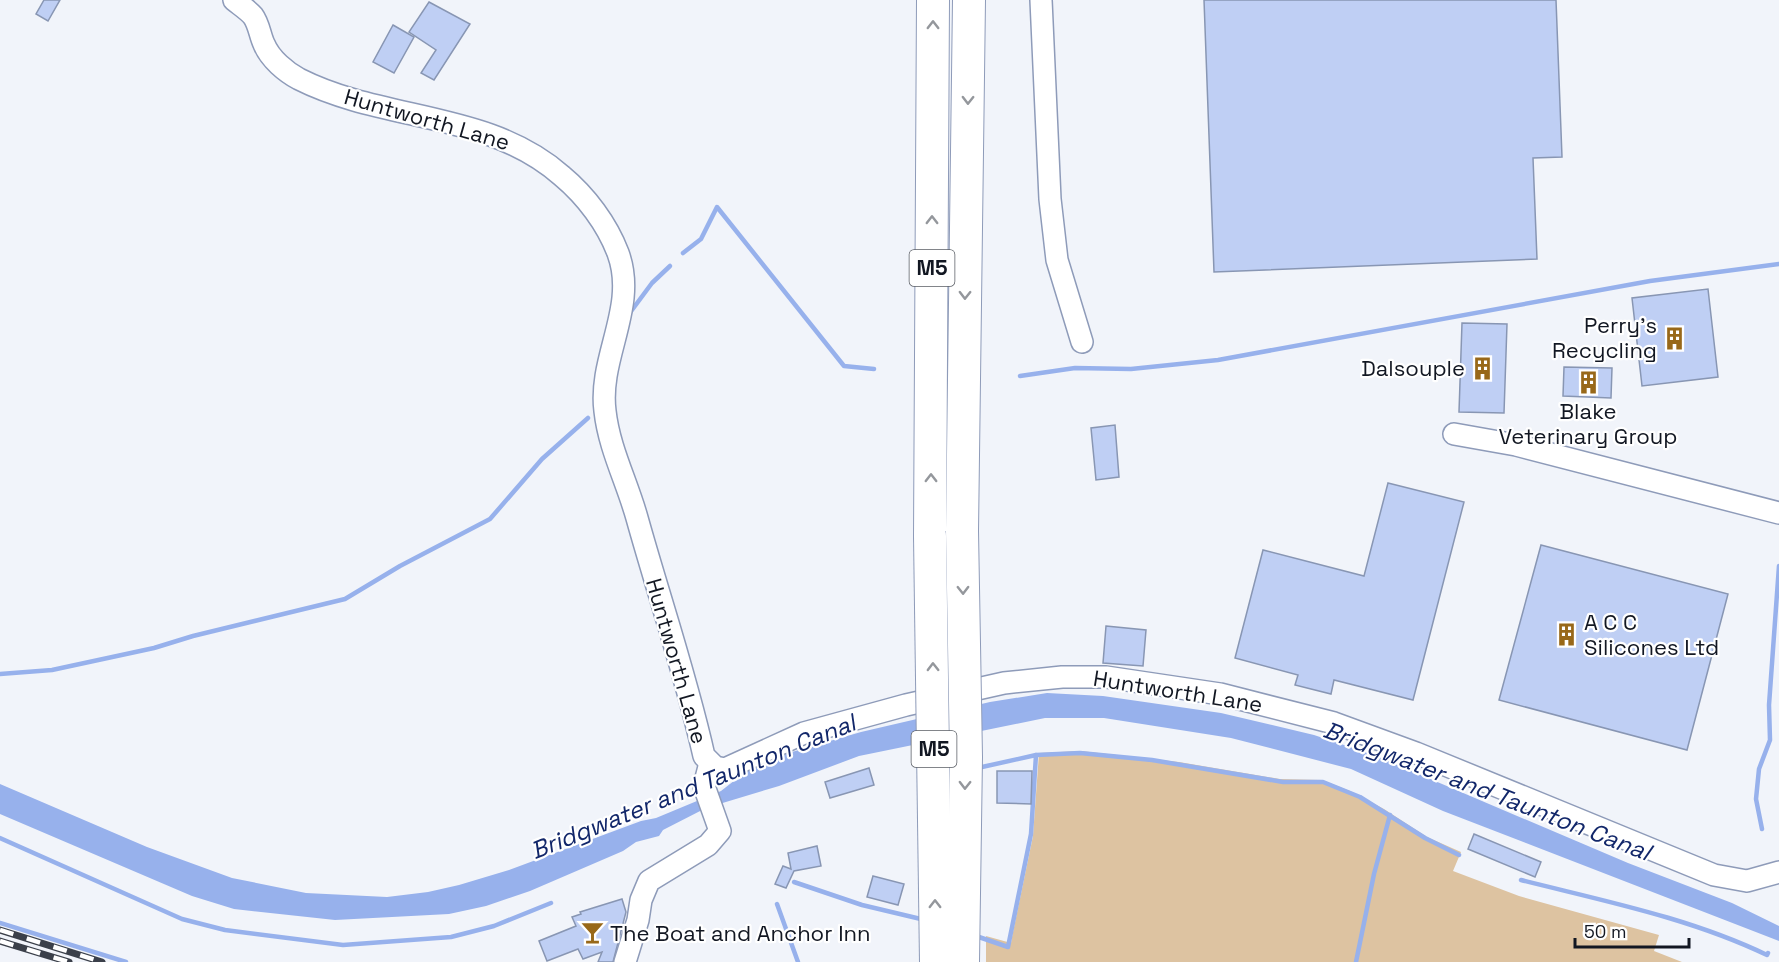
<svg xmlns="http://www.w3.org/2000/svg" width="1779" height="962" viewBox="0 0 1779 962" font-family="'Space Grotesk',sans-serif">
	<rect width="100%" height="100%" fill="#f1f4fa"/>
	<path fill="#ddc3a1" d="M 1081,751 L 1179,762 L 1280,779 L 1322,780 L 1350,791 L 1384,809 L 1427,837 L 1461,852 L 1453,871 L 1519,896 L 1659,935 L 1654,951 L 1682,962 L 986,962 L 986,936 L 1011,943 L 1012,937 L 1033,836 L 1039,753 Z"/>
	<path fill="#97b1ec" d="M 1047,693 L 1103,696 L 1221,713 L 1314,735 L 1374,755 L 1628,863 L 1732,903 L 1779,926 L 1779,941 L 1443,811 L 1351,769 L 1231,738 L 1104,718 L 1045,718 L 859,756 L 779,786 L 706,808 L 663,830 L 659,836 L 636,842 L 623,851 L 530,891 L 486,906 L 449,914 L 335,920 L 234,909 L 192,896 L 0,814 L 0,784 L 147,847 L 232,878 L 306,893 L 387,897 L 428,892 L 459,885 L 509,870 L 641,821 L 656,818 L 721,791 L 744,773 L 785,754 L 861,732 L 990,702 Z"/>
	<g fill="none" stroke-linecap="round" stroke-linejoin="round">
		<g stroke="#97b1ec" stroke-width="4.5">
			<path d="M 683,253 L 701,239 L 717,207 L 844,366 L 874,369"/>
			<path d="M 629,314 L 652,283 L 670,266"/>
			<path d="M 1020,376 L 1075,368 L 1131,369 L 1218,360 L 1650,281 L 1779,264"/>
			<path d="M 0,674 L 52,670 L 154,648 L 193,636 L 345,599 L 400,566 L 490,519 L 542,459 L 588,418"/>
			<path d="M 982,767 L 1036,755 L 1080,753 L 1152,760 L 1283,782 L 1323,782 L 1360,797 L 1425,838 L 1459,855"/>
			<path d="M 1762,829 L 1756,799 L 1759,769 L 1770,740 L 1769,705 L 1779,566"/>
			<path d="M 0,838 L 182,919 L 225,930 L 343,945 L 451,937 L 494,926 L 551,903"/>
			<path d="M 1521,880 C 1604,901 1690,918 1767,955 L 1768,953"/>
			<path d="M 794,882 L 862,905 L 925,920"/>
			<path d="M 777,904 L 798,962"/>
			<path d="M 0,923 L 126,962"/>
			<path d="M 976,936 L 1008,947 L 1031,834 L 1036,755"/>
			<path d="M 1356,962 L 1374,874 L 1390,815"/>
		</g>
	</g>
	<g fill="#bfcff4" stroke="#8896b3" stroke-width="1.5">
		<path d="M 44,0 L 60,0 L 48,21 L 36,14 Z"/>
		<path d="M 1204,0 L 1556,0 L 1562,157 L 1533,158 L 1537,259 L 1214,272 Z"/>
		<path d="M 429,2 L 470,24 L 434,80 L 421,73 L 436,50 L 409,32 Z"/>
		<path d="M 393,25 L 414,37 L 394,73 L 373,62 Z"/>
		<path d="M 1708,289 L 1718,377 L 1642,386 L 1632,298 Z"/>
		<path d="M 1462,323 L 1507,324 L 1504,413 L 1459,412 Z"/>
		<path d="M 1564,367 L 1612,368 L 1611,398 L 1563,396 Z"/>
		<path d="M 1115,425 L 1119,477 L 1096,480 L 1091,428 Z"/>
		<path d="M 1388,483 L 1464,502 L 1413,700 L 1334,680 L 1331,694 L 1295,685 L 1298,675 L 1235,658 L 1263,550 L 1364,576 Z"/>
		<path d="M 1541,545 L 1728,594 L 1687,750 L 1499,700 Z"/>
		<path d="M 1106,626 L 1146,630 L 1143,666 L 1103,663 Z"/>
		<path d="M 869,768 L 874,785 L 830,798 L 825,782 Z"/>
		<path d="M 997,771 L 1032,771 L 1031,804 L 997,803 Z"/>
		<path d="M 1474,834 L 1541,862 L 1535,877 L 1468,849 Z"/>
		<path d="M 817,846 L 821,866 L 794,871 L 786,888 L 775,884 L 783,866 L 791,869 L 788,853 Z"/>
		<path d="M 873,876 L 904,884 L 898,905 L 867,897 Z"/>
		<path d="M 622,899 L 626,912 L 613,962 L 598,962 L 602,952 L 583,959 L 578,949 L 547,961 L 539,941 L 576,926 L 572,917 L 581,914 L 580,912 Z"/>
	</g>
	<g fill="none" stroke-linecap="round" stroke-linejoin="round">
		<defs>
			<g id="minor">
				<path d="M 234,0 C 240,5 248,10 253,16 C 259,24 260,36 264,44 C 270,59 286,72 299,79 C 384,122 489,111 562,176 C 586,196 607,224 618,253 C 638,307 598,357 605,411 C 609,448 627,482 637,518 C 659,597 686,675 704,756 L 715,767 L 725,769 L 804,733 L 906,705 L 1004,683 L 1062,677 L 1106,677 L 1220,694 L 1334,723 L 1416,753 L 1714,875 L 1747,881 L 1779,872"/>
				<path d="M 1041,0 L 1050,199 L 1057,260 L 1082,342"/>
				<path d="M 1454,434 L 1516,445 L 1779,513"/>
				<path d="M 625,962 L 638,920 L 641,900 L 649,881 L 708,845 L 720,831 L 704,786 L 710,763"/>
			</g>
			<g id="highway">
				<path d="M 962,531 L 969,0"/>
				<path d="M 930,536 L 933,0"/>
			</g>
		</defs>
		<use href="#minor" stroke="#8e9bb9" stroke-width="24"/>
		<use href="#highway" stroke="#8e9bb9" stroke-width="34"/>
		<use href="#minor" stroke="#fff" stroke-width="21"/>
		<use href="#highway" stroke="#fff" stroke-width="32"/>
		<defs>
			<g id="rail">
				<path d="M 0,930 L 102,962"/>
				<path d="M 0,941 L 69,962"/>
			</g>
		</defs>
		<use href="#rail" stroke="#3b404a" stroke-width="7"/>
		<use href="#rail" stroke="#fff" stroke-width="4.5" stroke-dasharray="14" stroke-linecap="butt"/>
		<defs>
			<g id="highway-bridge">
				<path d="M 962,531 L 966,757 L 963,962"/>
				<path d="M 930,536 L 936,962"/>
			</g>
		</defs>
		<use href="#highway-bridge" stroke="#8e9bb9" stroke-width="34" stroke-linecap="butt"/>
		<use href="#highway-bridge" stroke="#fff" stroke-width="32"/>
	</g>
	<defs><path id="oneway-chevron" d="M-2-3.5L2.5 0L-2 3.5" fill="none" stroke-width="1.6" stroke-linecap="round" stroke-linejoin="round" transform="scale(1.5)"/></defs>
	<g stroke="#94979c">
		<use href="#oneway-chevron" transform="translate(933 25) rotate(-90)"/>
		<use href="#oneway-chevron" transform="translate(968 100) rotate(91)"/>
		<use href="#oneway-chevron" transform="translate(932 220) rotate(-90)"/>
		<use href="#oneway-chevron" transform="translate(965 295) rotate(91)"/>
		<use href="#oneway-chevron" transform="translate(931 478) rotate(-90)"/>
		<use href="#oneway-chevron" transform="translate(963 590) rotate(89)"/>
		<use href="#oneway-chevron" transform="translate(933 667) rotate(-91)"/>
		<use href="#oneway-chevron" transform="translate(965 785) rotate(91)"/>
		<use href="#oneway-chevron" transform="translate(935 904) rotate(-90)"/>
	</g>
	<defs>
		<symbol id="building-bare" viewBox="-9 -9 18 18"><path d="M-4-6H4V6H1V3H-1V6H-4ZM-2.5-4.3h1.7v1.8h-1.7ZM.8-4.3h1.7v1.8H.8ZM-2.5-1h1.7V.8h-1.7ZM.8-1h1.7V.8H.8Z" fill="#986819" stroke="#fff" stroke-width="2.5" paint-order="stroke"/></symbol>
		<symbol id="bar-bare" viewBox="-9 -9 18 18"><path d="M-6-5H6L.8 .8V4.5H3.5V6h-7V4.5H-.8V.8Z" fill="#986819" stroke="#fff" stroke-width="2.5" paint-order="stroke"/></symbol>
	</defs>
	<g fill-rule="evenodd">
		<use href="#building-bare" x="1658" y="322" width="33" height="33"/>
		<use href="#building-bare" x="1466" y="352" width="33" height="33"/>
		<use href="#building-bare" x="1572" y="366" width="33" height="33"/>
		<use href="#building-bare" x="1550" y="618" width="33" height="33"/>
		<use href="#bar-bare" x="576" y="916" width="33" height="33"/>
	</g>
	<g text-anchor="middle" stroke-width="4.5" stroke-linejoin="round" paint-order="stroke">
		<g fill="#fff" stroke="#595d64" stroke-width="1.5">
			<rect x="909.5" y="250" width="45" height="36" rx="4.5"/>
			<rect x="911.5" y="731" width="45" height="36" rx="4.5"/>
		</g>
		<g font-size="21" font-weight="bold" fill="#121722">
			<text x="932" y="275">M5</text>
			<text x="934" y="756">M5</text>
		</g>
		<g font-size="22" fill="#121722" stroke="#fff">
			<text transform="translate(427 119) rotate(16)" y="8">Huntworth Lane</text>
			<text transform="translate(677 661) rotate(74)" y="8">Huntworth Lane</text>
			<text transform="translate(1178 691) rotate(9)" y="8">Huntworth Lane</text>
		</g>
		<g font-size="22" fill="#121722" stroke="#fff" text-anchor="end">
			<text x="1657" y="333">Perry's<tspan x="1657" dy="25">Recycling</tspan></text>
			<text x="1465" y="376">Dalsouple</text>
			<text x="1588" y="419" text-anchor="middle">Blake<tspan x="1588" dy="25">Veterinary Group</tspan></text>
			<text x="1584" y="630" text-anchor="start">A C C<tspan x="1584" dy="25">Silicones Ltd</tspan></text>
			<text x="610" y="941" text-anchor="start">The Boat and Anchor Inn</text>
		</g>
		<g font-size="24" font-style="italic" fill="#12276a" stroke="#fff">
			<text transform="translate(693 787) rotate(-22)" y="8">Bridgwater and Taunton Canal</text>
			<text transform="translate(1487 791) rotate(21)" y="8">Bridgwater and Taunton Canal</text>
		</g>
	</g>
	<path d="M1575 938v9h114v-9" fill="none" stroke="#121722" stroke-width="3"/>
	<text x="1584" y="938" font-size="18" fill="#121722" stroke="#ffffff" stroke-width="4.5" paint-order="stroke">50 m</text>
</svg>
